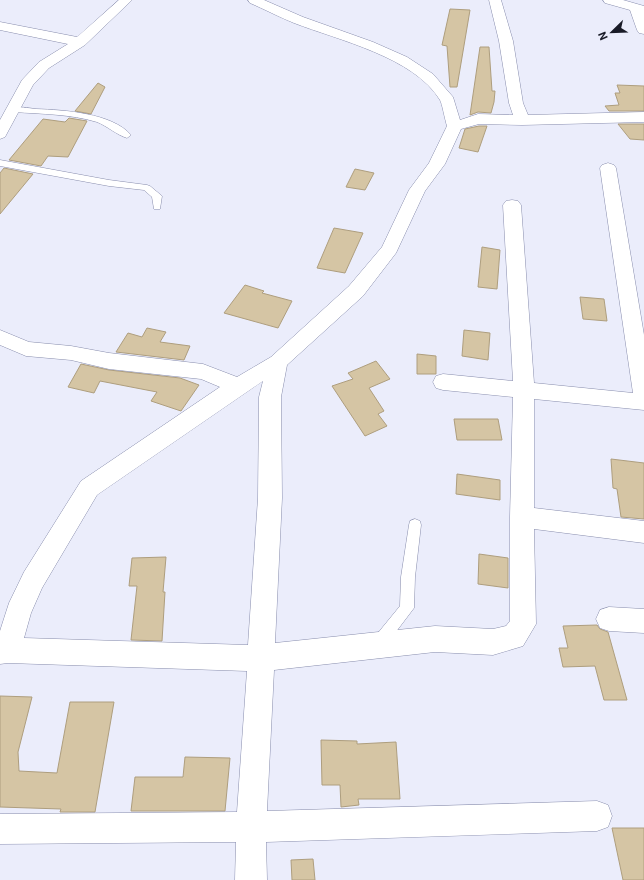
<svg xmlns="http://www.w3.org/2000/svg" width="644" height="880" viewBox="0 0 644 880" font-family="Roboto,sans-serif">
	<rect width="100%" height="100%" fill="#ebedfb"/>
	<g fill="#d5c5a4" stroke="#ae9e7e">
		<path d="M 450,9 L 470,10 L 457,87 L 450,87 L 447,46 L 442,45 Z"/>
		<path d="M 480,47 L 489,47 L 492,91 L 495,91 L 494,102 L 491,113 L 478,112 L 470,115 Z"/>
		<path d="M 98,83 L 105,87 L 91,114 L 75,111 Z"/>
		<path d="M 617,85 L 644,86 L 644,111 L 609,111 L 605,106 L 619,105 L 615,93 L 620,93 Z"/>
		<path d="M 69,118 L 87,121 L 68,157 L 48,156 L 41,166 L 9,160 L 43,119 L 65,122 Z"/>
		<path d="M 618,124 L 644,124 L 644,140 L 630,139 Z"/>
		<path d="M 479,126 L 487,126 L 478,152 L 459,148 L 465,129 Z"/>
		<path d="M 4,168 L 33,174 L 0,214 L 0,173 Z"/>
		<path d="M 355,169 L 374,173 L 365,190 L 346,187 Z"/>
		<path d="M 334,228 L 363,233 L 345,273 L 317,268 Z"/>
		<path d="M 482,247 L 500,250 L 497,289 L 478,287 Z"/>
		<path d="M 245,285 L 264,291 L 262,293 L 292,301 L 278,328 L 224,313 Z"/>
		<path d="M 580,297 L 604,299 L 607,321 L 583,319 Z"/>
		<path d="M 147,328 L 166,332 L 160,342 L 190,346 L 184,360 L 116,352 L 128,333 L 142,337 Z"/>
		<path d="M 464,330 L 490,333 L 488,360 L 462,356 Z"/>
		<path d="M 417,354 L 436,356 L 436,374 L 417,374 Z"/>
		<path d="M 376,361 L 390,379 L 369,388 L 384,411 L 378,414 L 387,426 L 365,436 L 332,386 L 353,379 L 348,373 Z"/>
		<path d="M 81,364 L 109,370 L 180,378 L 199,385 L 181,411 L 151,401 L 157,392 L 100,381 L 94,393 L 68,387 Z"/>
		<path d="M 454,419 L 498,419 L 502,440 L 457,440 Z"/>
		<path d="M 611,459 L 644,463 L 644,519 L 621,517 L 617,489 L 613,488 Z"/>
		<path d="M 457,474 L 500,480 L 500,500 L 456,494 Z"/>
		<path d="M 479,554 L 508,558 L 508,588 L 478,584 Z"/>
		<path d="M 166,557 L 163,592 L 165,592 L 162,641 L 131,640 L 137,586 L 129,586 L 132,558 Z"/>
		<path d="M 597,625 L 600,629 L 608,632 L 627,700 L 604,700 L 595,666 L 563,667 L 559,648 L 568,648 L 563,626 Z"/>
		<path d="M 0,696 L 32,697 L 18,752 L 19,771 L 57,773 L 70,702 L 114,702 L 95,812 L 60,812 L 61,809 L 0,807 Z"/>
		<path d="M 321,740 L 357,741 L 357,744 L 396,742 L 400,799 L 358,799 L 359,805 L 341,807 L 340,785 L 322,785 Z"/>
		<path d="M 185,757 L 230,758 L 225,811 L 131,811 L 135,777 L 183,777 Z"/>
		<path d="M 612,828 L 644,828 L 644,880 L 623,880 Z"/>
		<path d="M 313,859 L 315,880 L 292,880 L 291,860 Z"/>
	</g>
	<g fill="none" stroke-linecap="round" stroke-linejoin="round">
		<defs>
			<g id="lane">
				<path d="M 11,108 C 19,106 28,108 36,109 C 64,110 112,113 131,135 L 127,138 C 117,135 107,126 97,122 C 70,114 42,114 14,112 L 10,110 Z"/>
				<path d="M 0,160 L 109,180 L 147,185 L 150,186 L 162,196 L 160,209 L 154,209 L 152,197 L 144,190 L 109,186 L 0,166 Z"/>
				<path d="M 415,519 L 420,521 L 421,525 L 415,577 L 414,608 L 383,649 L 378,651 L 373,649 L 371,644 L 373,639 L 400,606 L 401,577 L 409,525 L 410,521 Z"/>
			</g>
			<g id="street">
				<path d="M 119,0 L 132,0 L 85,45 L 49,68 L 33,85 L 5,137 L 0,139 L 0,120 L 22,80 L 39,62 L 68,44 L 0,30 L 0,22 L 77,37 Z"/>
				<path d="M 248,0 L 264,0 L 303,17 L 373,42 L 407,57 L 433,74 L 453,97 L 460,120 L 478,114 L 513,115 L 509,103 L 499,41 L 489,0 L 501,0 L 513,41 L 523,103 L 528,115 L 644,112 L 644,122 L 522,125 L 479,124 L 461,129 L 445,164 L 425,191 L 396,253 L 363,296 L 287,365 L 281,397 L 282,498 L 275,643 L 435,626 L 493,629 L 506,626 L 510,621 L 510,517 L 513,397 L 443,390 L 436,388 L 433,382 L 436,376 L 443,374 L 513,381 L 503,205 L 506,201 L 512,200 L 518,201 L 521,205 L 534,383 L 633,393 L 600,168 L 602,165 L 608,163 L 614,165 L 616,168 L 644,335 L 644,410 L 534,399 L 534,508 L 644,521 L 644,543 L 534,529 L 536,624 L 523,646 L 493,655 L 435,652 L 274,670 L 267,811 L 597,801 L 608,805 L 612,816 L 608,827 L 597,831 L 266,842 L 267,880 L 235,880 L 236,842 L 0,844 L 0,814 L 237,812 L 247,671 L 8,663 L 0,664 L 0,631 L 9,603 L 24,572 L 81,481 L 220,387 L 201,379 L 109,369 L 71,360 L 26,356 L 0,345 L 0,330 L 29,342 L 71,346 L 109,353 L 203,364 L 237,377 L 271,357 L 349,286 L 382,247 L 409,190 L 429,163 L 447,126 C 445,120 442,103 440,100 C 414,57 338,40 294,23 C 279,17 264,9 250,3 ZM 263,381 L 259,397 L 258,498 L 248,645 L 24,638 L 31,613 L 42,588 L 97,495 Z"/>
				<path d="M 603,0 L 623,0 L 644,6 L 644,34 L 639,33 L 637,30 L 630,10 L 605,3 Z"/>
				<path d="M 609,607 L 644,609 L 644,633 L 609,631 L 600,628 L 596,619 L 600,610 Z"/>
			</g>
		</defs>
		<use href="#lane" stroke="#888dad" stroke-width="1"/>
		<use href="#street" stroke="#888dad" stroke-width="1"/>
		<use href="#lane" fill="#fff" fill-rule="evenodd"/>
		<use href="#street" fill="#fff" fill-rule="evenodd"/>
	</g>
	<g transform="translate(612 32) rotate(247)" stroke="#ebedfb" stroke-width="3" paint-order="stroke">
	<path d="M0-3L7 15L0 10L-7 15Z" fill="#191b27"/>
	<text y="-6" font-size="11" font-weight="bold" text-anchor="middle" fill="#191b27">N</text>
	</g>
</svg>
